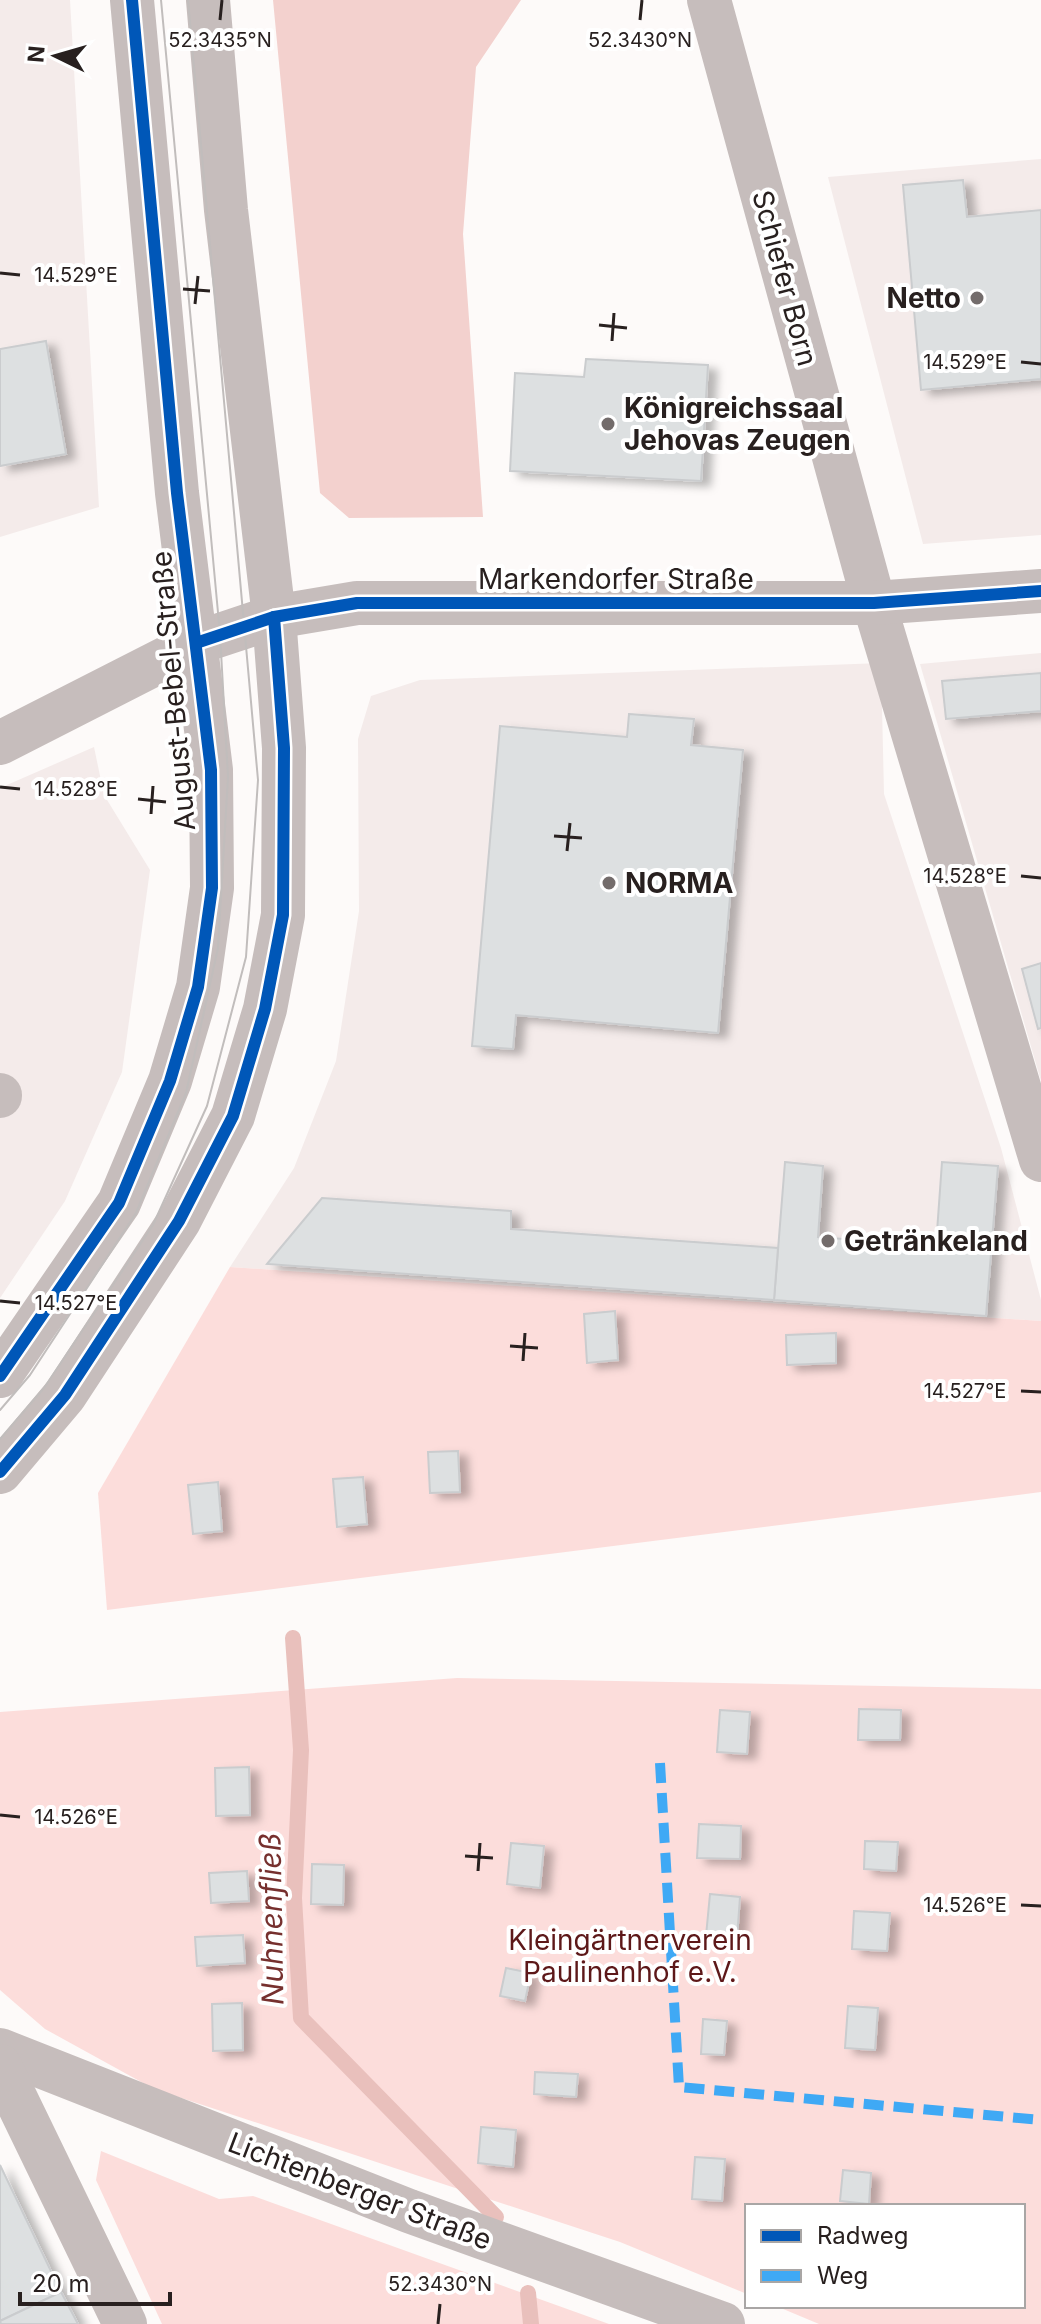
<svg xmlns="http://www.w3.org/2000/svg" width="1041" height="2324" viewBox="0 0 1041 2324" font-family="Inter,sans-serif">
	<defs>
		<filter id="shadow"><feDropShadow dx="9" dy="5" stdDeviation="4" flood-color="#0004"/></filter>
	</defs>
	<rect width="100%" height="100%" fill="#fdfaf9"/>
	<g fill="#f4ebea">
		<path d="M 0,0 L 70,0 L 99,507 L 0,537 Z"/>
		<path d="M 1041,159 L 1041,535 L 923,544 L 828,177 Z"/>
		<path d="M 1041,653 L 1041,1081 L 920,664 Z"/>
		<path d="M 881,663 L 884,794 L 1001,1148 L 1041,1300 L 1041,1321 L 230,1267 L 294,1168 L 336,1061 L 359,911 L 358,739 L 371,696 L 420,680 Z"/>
		<path d="M 94,747 L 104,795 L 150,870 L 122,1072 L 65,1201 L 0,1298 L 0,788 Z"/>
	</g>
	<g fill="#fcdddb">
		<path d="M 230,1267 L 1041,1321 L 1041,1492 L 107,1610 L 98,1493 Z"/>
		<path d="M 457,1678 L 1041,1689 L 1041,2324 L 819,2324 L 776,2306 L 1023,2306 L 1023,2206 L 747,2206 L 747,2294 L 620,2242 L 154,2089 L 45,2029 L 0,1990 L 0,1712 Z"/>
		<path d="M 101,2151 L 219,2199 L 253,2196 L 609,2324 L 162,2324 L 96,2180 Z"/>
	</g>
	<path fill="#f3d1ce" d="M 273,0 L 521,0 L 476,67 L 463,234 L 483,517 L 349,518 L 320,493 Z"/>
	<g fill="none" stroke-linecap="round" stroke-linejoin="round">
		<g stroke="#e9c0bc" stroke-width="16">
			<path d="M 293,1638 L 301,1750 L 294,1898 L 301,2018 L 496,2217"/>
			<path d="M 528,2293 L 531,2324"/>
		</g>
	</g>
	<g fill="#dde0e1" stroke="#caccce" stroke-width="2" filter="url(#shadow)">
		<path d="M 963,180 L 967,217 L 1041,210 L 1041,379 L 921,390 L 903,185 Z"/>
		<path d="M 46,341 L 66,454 L 0,466 L 0,349 Z"/>
		<path d="M 586,359 L 708,365 L 701,481 L 510,471 L 515,373 L 584,377 Z"/>
		<path d="M 1041,673 L 1041,711 L 946,719 L 942,681 Z"/>
		<path d="M 629,714 L 694,719 L 691,745 L 743,750 L 718,1033 L 516,1015 L 513,1049 L 472,1046 L 500,726 L 627,737 Z"/>
		<path d="M 1041,963 L 1041,1028 L 1038,1029 L 1022,969 Z"/>
		<path d="M 785,1162 L 823,1166 L 818,1237 L 936,1246 L 942,1162 L 998,1166 L 986,1316 L 774,1300 Z"/>
		<path d="M 322,1198 L 511,1211 L 511,1229 L 778,1248 L 774,1300 L 267,1264 Z"/>
		<path d="M 615,1311 L 618,1360 L 587,1363 L 584,1314 Z"/>
		<path d="M 836,1333 L 836,1363 L 787,1365 L 786,1335 Z"/>
		<path d="M 458,1451 L 460,1492 L 430,1493 L 428,1452 Z"/>
		<path d="M 363,1477 L 367,1524 L 337,1527 L 333,1479 Z"/>
		<path d="M 218,1482 L 222,1531 L 193,1534 L 188,1485 Z"/>
		<path d="M 859,1709 L 901,1710 L 900,1740 L 858,1740 Z"/>
		<path d="M 720,1710 L 750,1712 L 747,1754 L 717,1752 Z"/>
		<path d="M 249,1767 L 250,1815 L 216,1816 L 215,1768 Z"/>
		<path d="M 699,1824 L 741,1826 L 740,1859 L 697,1858 Z"/>
		<path d="M 865,1841 L 898,1842 L 896,1871 L 864,1869 Z"/>
		<path d="M 511,1843 L 544,1846 L 540,1888 L 507,1884 Z"/>
		<path d="M 312,1864 L 344,1865 L 343,1905 L 311,1904 Z"/>
		<path d="M 247,1871 L 249,1901 L 211,1903 L 209,1873 Z"/>
		<path d="M 710,1894 L 740,1897 L 737,1938 L 706,1936 Z"/>
		<path d="M 854,1911 L 890,1913 L 887,1951 L 852,1949 Z"/>
		<path d="M 243,1935 L 245,1963 L 197,1966 L 195,1937 Z"/>
		<path d="M 506,1968 L 531,1973 L 525,2001 L 500,1996 Z"/>
		<path d="M 242,2003 L 243,2050 L 213,2051 L 212,2004 Z"/>
		<path d="M 848,2006 L 878,2008 L 875,2050 L 845,2048 Z"/>
		<path d="M 703,2019 L 727,2021 L 724,2055 L 701,2054 Z"/>
		<path d="M 535,2072 L 578,2074 L 576,2097 L 534,2094 Z"/>
		<path d="M 481,2127 L 516,2130 L 513,2167 L 478,2163 Z"/>
		<path d="M 695,2157 L 725,2159 L 722,2201 L 692,2199 Z"/>
		<path d="M 0,2165 L 61,2292 L 0,2321 Z"/>
		<path d="M 843,2170 L 871,2173 L 869,2204 L 840,2201 Z"/>
		<path d="M 61,2292 L 78,2324 L 1,2324 L 0,2321 Z"/>
	</g>
	<g fill="none" stroke-linecap="round" stroke-linejoin="round">
		<g stroke="#c6bdbc" stroke-width="44">
			<path d="M 709,0 L 874,603 L 1041,1160"/>
			<path d="M 0,743 L 196,643 L 274,617 L 357,603 L 874,603 L 1041,591"/>
			<path d="M 0,1095 L 0,1096"/>
			<path d="M 0,1376 L 119,1203 L 170,1081 L 198,987 L 212,888 L 211,770 L 177,493 L 132,0"/>
			<path d="M 0,1472 L 65,1395 L 179,1221 L 233,1116 L 265,1009 L 283,915 L 284,748 L 274,617 L 226,210 L 208,0"/>
			<path d="M 0,2050 L 409,2211 L 723,2324"/>
			<path d="M 0,2066 L 125,2324"/>
		</g>
		<g stroke="#c1bdbc" stroke-width="2">
			<path d="M 0,1410 L 30,1375 L 136,1213 L 186,1093 L 218,948 L 228,777 L 220,634 L 161,0"/>
			<path d="M 0,1439 L 44,1388 L 153,1225 L 207,1106 L 246,957 L 258,780 L 188,0"/>
		</g>
		<path stroke="#3fa9f5" stroke-width="10" stroke-dasharray="20 10" stroke-linecap="butt" d="M 660,1763 L 679,2087 L 1041,2120"/>
		<defs>
			<g id="cycleway">
				<path d="M 196,643 L 274,617 L 357,603 L 874,603 L 1041,591"/>
				<path d="M 0,1376 L 119,1203 L 170,1081 L 198,987 L 212,888 L 211,770 L 177,493 L 132,0"/>
				<path d="M 0,1472 L 65,1395 L 179,1221 L 233,1116 L 265,1009 L 283,915 L 284,748 L 274,617"/>
			</g>
		</defs>
		<use href="#cycleway" stroke="#fff" stroke-width="17"/>
		<use href="#cycleway" stroke="#0057b8" stroke-width="12"/>
	</g>
	<path fill="none" stroke="#28201f" stroke-width="3" d="M 220,20 L 222,0M 640,20 L 642,0M 0,273 L 20,275M 183,289 L 210,291M 195,304 L 198,276M 599,325 L 627,328M 612,341 L 614,313M 1021,362 L 1041,364M 0,787 L 20,789M 138,799 L 166,802M 151,814 L 153,786M 554,836 L 582,838M 567,851 L 570,823M 1021,876 L 1041,878M 0,1301 L 20,1303M 510,1346 L 538,1348M 523,1361 L 525,1333M 1021,1391 L 1041,1392M 0,1815 L 20,1817M 465,1856 L 493,1858M 478,1871 L 480,1843M 1021,1905 L 1041,1906M 438,2324 L 440,2304"/>
	<g fill="#736c6b" stroke="#fff" stroke-width="3">
		<circle cx="977" cy="298" r="8"/>
		<circle cx="608" cy="424" r="8"/>
		<circle cx="609" cy="883" r="8"/>
		<circle cx="828" cy="1241" r="8"/>
	</g>
	<g text-anchor="middle" stroke-width="8" stroke-linejoin="round" paint-order="stroke">
		<g font-size="28" fill="#28201f" stroke="#fff">
			<text transform="translate(785 278) rotate(75)" y="10">Schiefer Born</text>
			<text x="616" y="589">Markendorfer Straße</text>
			<text transform="translate(173 691) rotate(-95)" y="10">August-Bebel-Straße</text>
			<text transform="translate(360 2191) rotate(21)" y="10">Lichtenberger Straße</text>
		</g>
		<g font-size="28" font-weight="bold" fill="#28201f" stroke="#fff" text-anchor="start">
			<text x="961" y="308" text-anchor="end">Netto</text>
			<text x="624" y="418">Königreichssaal<tspan x="624" dy="32">Jehovas Zeugen</tspan></text>
			<text x="625" y="893">NORMA</text>
			<text x="844" y="1251">Getränkeland</text>
		</g>
		<g font-size="28" fill="#5d1819" stroke="#fff">
			<text x="630" y="1950">Kleingärtnerverein<tspan x="630" dy="32">Paulinenhof e.V.</tspan></text>
		</g>
		<g font-size="30" font-style="italic" fill="#76302e" stroke="#fff">
			<text transform="translate(272 1919) rotate(-91)" y="10">Nuhnenfließ</text>
		</g>
	</g>
	<g font-size="20" text-anchor="middle" fill="#28201f" stroke="#fff" stroke-width="8" stroke-linejoin="round" paint-order="stroke">
		<text x="220" y="47">52.3435°N</text>
		<text x="640" y="47">52.3430°N</text>
		<text x="76" y="282">14.529°E</text>
		<text x="965" y="369">14.529°E</text>
		<text x="76" y="796">14.528°E</text>
		<text x="965" y="883">14.528°E</text>
		<text x="76" y="1310">14.527°E</text>
		<text x="965" y="1398">14.527°E</text>
		<text x="76" y="1824">14.526°E</text>
		<text x="965" y="1912">14.526°E</text>
		<text x="440" y="2291">52.3430°N</text>
	</g>
	<rect x="745" y="2204" width="280" height="104" fill="#ffffff" stroke="#a9a6a5" stroke-width="2"/>
	<rect x="761" y="2230" width="40" height="12" fill="#0057b8" stroke="#a9a6a5" stroke-width="2"/>
	<text x="817" y="2244" font-size="24" fill="#28201f">Radweg</text>
	<rect x="761" y="2270" width="40" height="12" fill="#3fa9f5" stroke="#a9a6a5" stroke-width="2"/>
	<text x="817" y="2284" font-size="24" fill="#28201f">Weg</text>
	<g transform="translate(56 56) rotate(275)" stroke="#ffffff" stroke-width="6" paint-order="stroke">
	<path d="M0-6L14 30L0 20L-14 30Z" fill="#28201f"/>
	<text y="-12" font-size="22" font-weight="bold" text-anchor="middle" fill="#28201f">N</text>
	</g>
	<path d="M20 2292v12h150v-12" fill="none" stroke="#28201f" stroke-width="4"/>
	<text x="32" y="2292" font-size="24" fill="#28201f" stroke="#ffffff" stroke-width="6" paint-order="stroke">20 m</text>
</svg>
